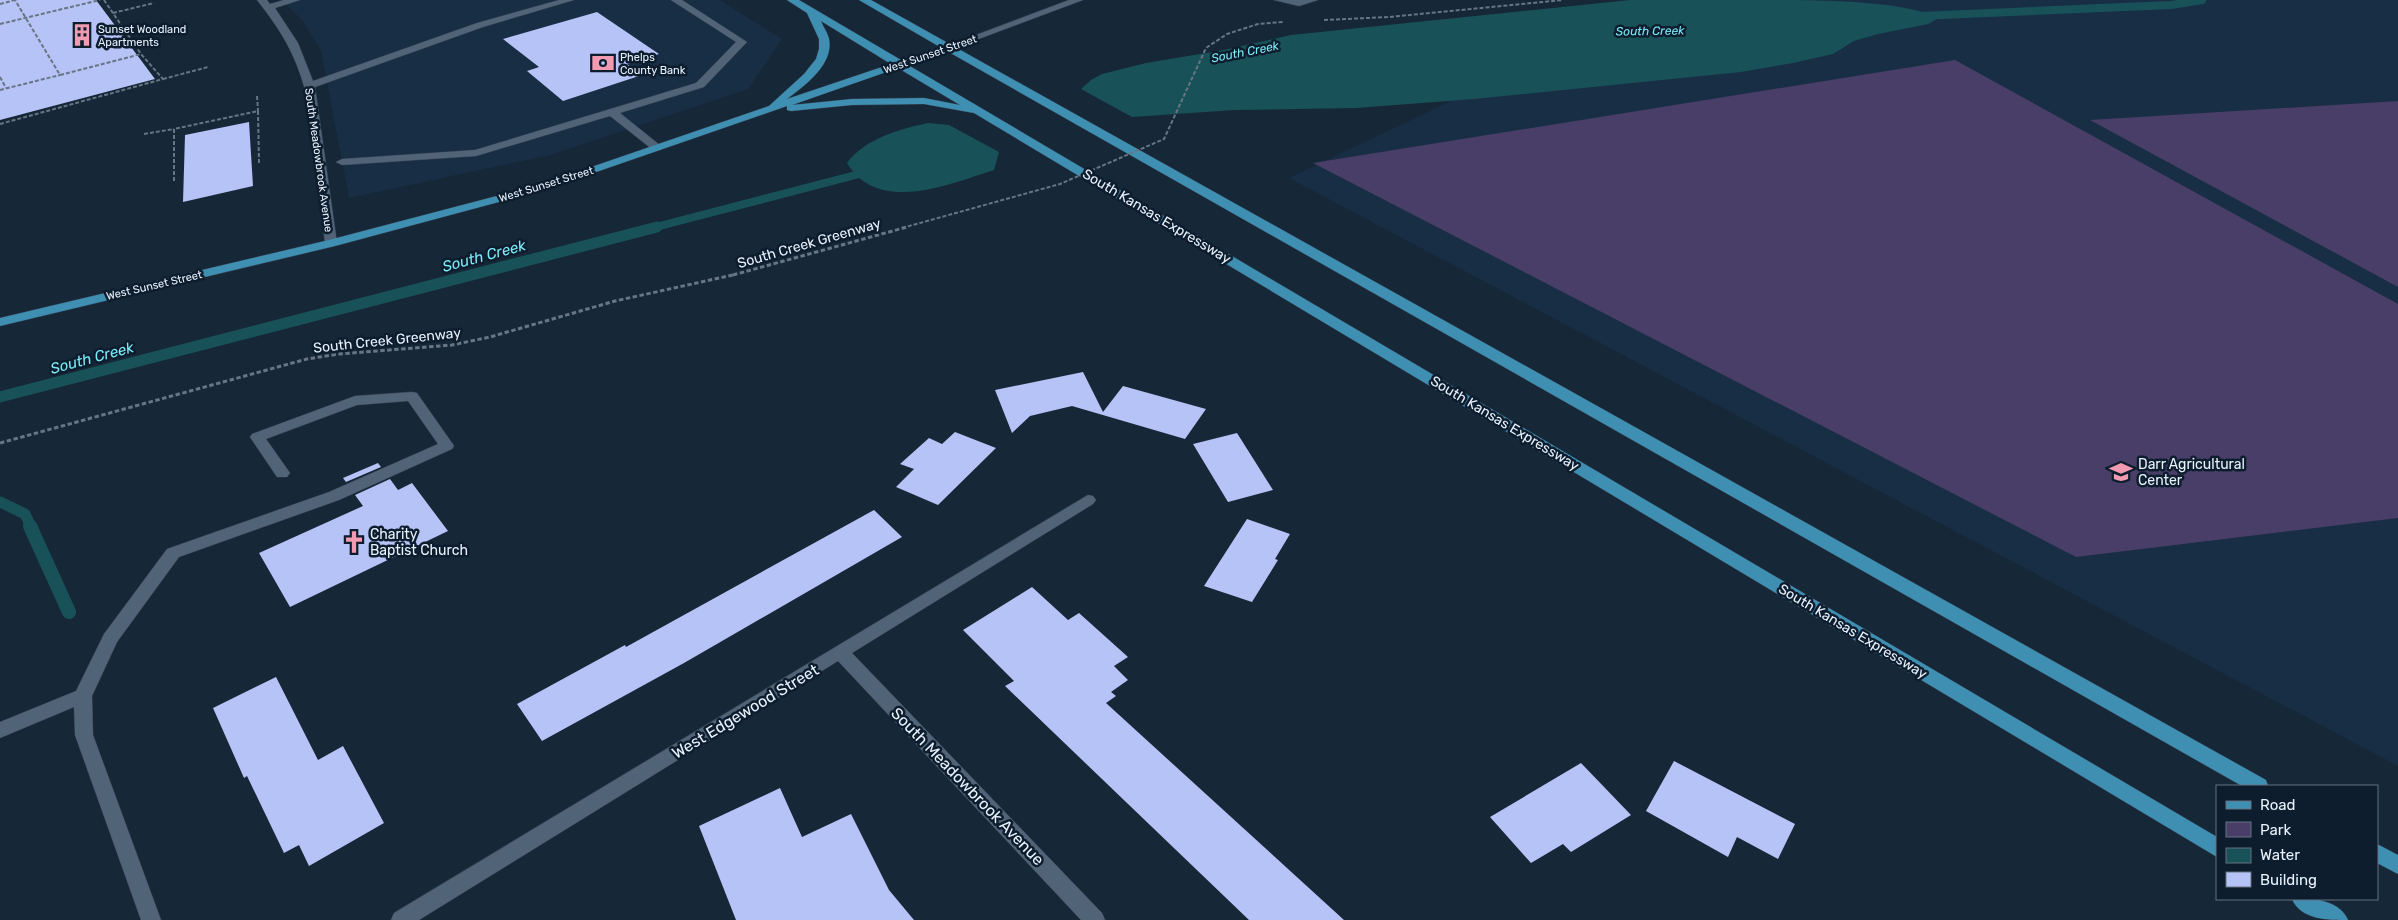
<svg xmlns="http://www.w3.org/2000/svg" width="2398" height="920" viewBox="0 0 2398 920" font-family="Rubik,sans-serif">
	<rect width="100%" height="100%" fill="#162738"/>
	<g fill="#182e45">
		<path d="M 281,0 L 720,0 L 782,39 L 748,89 L 550,155 L 349,198 L 321,51 L 303,21 Z"/>
		<path d="M 1664,0 L 2398,0 L 2398,766 L 1289,178 Z"/>
	</g>
	<g fill="#493e67">
		<path d="M 1955,60 L 2398,304 L 2398,518 L 2076,557 L 1313,163 Z"/>
		<path d="M 2398,101 L 2398,287 L 2090,120 Z"/>
	</g>
	<g fill="#185258">
		<path d="M 1630,0 C 1677,0 1723,0 1770,0 C 1815,0 1902,0 1938,18 L 1928,24 L 1878,34 L 1854,41 L 1833,54 L 1793,63 L 1741,72 L 1474,99 L 1356,108 L 1234,110 L 1132,117 L 1081,89 L 1091,80 L 1102,74 L 1146,63 L 1224,50 L 1291,35 Z"/>
		<path d="M 928,123 L 949,125 L 999,152 L 994,170 C 950,184 878,215 847,163 C 864,139 900,129 928,123 Z"/>
	</g>
	<g fill="none" stroke-linecap="round" stroke-linejoin="round">
		<g stroke="#185258" stroke-width="8">
			<path d="M 1920,16 L 2171,5 L 2202,0"/>
			<path d="M 652,228 L 867,172"/>
		</g>
		<g stroke="#185258" stroke-width="11">
			<path d="M 0,397 L 657,227"/>
			<path d="M 0,502 L 25,514 L 31,527"/>
		</g>
		<path stroke="#185258" stroke-width="14" d="M 30,526 L 69,612"/>
	</g>
	<g fill="#b5c3f6">
		<path d="M 0,0 L 96,0 L 155,79 L 0,120 Z"/>
		<path d="M 597,12 L 659,54 L 627,64 L 642,75 L 563,101 L 527,71 L 539,67 L 503,39 Z"/>
		<path d="M 249,122 L 253,186 L 183,202 L 185,135 Z"/>
		<path d="M 1083,372 L 1103,412 L 1123,386 L 1206,409 L 1185,439 L 1072,406 L 1030,416 L 1012,433 L 995,390 Z"/>
		<path d="M 955,432 L 996,448 L 938,505 L 896,487 L 914,469 L 900,464 L 929,438 L 942,444 Z"/>
		<path d="M 1237,433 L 1273,490 L 1228,502 L 1193,444 Z"/>
		<path d="M 378,463 L 381,467 L 346,482 L 343,478 Z"/>
		<path d="M 390,479 L 398,490 L 412,483 L 448,531 L 290,607 L 259,553 L 363,506 L 355,495 Z"/>
		<path d="M 874,510 L 902,537 L 684,663 L 542,741 L 517,704 L 625,645 L 626,647 Z"/>
		<path d="M 1247,519 L 1290,534 L 1275,559 L 1278,560 L 1252,602 L 1204,586 Z"/>
		<path d="M 1032,587 L 1068,620 L 1079,613 L 1128,657 L 1114,666 L 1128,680 L 1111,692 L 1116,696 L 1106,703 L 1344,920 L 1249,920 L 1005,686 L 1014,681 L 963,630 Z"/>
		<path d="M 276,677 L 318,760 L 343,746 L 384,823 L 309,866 L 299,845 L 284,853 L 247,776 L 244,778 L 213,708 Z"/>
		<path d="M 1674,761 L 1795,824 L 1778,859 L 1737,837 L 1728,857 L 1646,811 Z"/>
		<path d="M 1581,763 L 1631,815 L 1571,852 L 1563,844 L 1531,863 L 1490,817 Z"/>
		<path d="M 780,788 L 802,837 L 851,814 L 889,890 L 914,920 L 736,920 L 699,826 Z"/>
	</g>
	<g fill="none" stroke-linecap="round" stroke-linejoin="round">
		<defs>
			<g id="minor">
				<path d="M 257,0 L 267,0 L 270,4 L 284,0 L 300,0 L 275,8 L 298,43 L 313,81 L 477,23 L 559,0 L 574,0 L 483,27 L 315,87 L 337,243 L 331,247 L 325,243 L 306,93 C 295,53 282,32 257,0 Z"/>
				<path d="M 671,0 L 682,0 L 747,42 L 704,87 L 620,113 L 661,146 L 661,150 L 653,150 L 610,116 L 476,156 L 342,165 L 336,162 L 342,159 L 475,150 L 696,83 L 736,42 Z"/>
				<path d="M 1069,0 L 1083,0 L 952,49 L 944,47 Z"/>
				<path d="M 1274,0 L 1318,0 L 1299,6 Z"/>
				<path d="M 412,392 L 417,393 L 452,443 L 454,446 L 452,449 L 339,500 L 179,557 L 117,642 L 92,696 L 93,735 L 161,920 L 141,920 L 75,735 L 74,707 L 0,738 L 0,722 L 76,691 L 104,634 L 167,549 L 329,492 L 438,444 L 408,401 L 357,405 L 266,439 L 290,473 L 287,477 L 277,477 L 252,440 L 250,437 L 252,434 L 355,396 Z"/>
				<path d="M 1088,495 L 1093,496 L 1096,500 L 1093,504 L 852,653 L 1102,913 L 1105,920 L 1081,920 L 838,661 L 419,920 L 391,920 L 394,913 Z"/>
			</g>
			<g id="major">
				<path d="M 787,0 L 799,0 L 901,60 L 940,47 L 859,0 L 871,0 L 2266,780 L 2268,786 L 2242,786 L 947,51 L 908,65 L 2217,837 L 2217,857 L 974,113 L 924,104 L 852,105 L 791,111 L 787,110 L 787,106 L 547,189 L 335,246 L 0,326 L 0,318 L 329,240 L 539,185 L 769,106 L 804,74 L 816,59 L 819,49 L 819,39 L 807,13 ZM 821,21 L 891,64 L 787,99 C 804,86 834,65 829,39 C 828,33 823,27 821,21 ZM 898,68 L 960,105 L 924,98 L 852,99 L 792,105 Z"/>
				<path d="M 2377,844 L 2398,855 L 2398,874 L 2377,863 Z"/>
				<path d="M 2292,899 C 2311,898 2339,899 2348,920 C 2328,920 2301,920 2292,899 Z"/>
			</g>
		</defs>
		<use href="#minor" stroke="#344150" stroke-width="1"/>
		<use href="#major" stroke="#344150" stroke-width="1"/>
		<g stroke="#677584" stroke-width="2" stroke-dasharray="4 2" stroke-linecap="butt">
			<path d="M 104,0 L 141,54"/>
			<path d="M 0,4 L 15,0"/>
			<path d="M 113,13 L 154,3"/>
			<path d="M 1324,20 L 1389,17 L 1563,0"/>
			<path d="M 0,24 L 100,0"/>
			<path d="M 0,77 L 6,88"/>
			<path d="M 163,79 L 208,67"/>
			<path d="M 0,90 L 60,75"/>
			<path d="M 257,96 L 258,111"/>
			<path d="M 0,124 L 163,79 L 141,54 L 60,75 L 15,0"/>
			<path d="M 144,134 L 174,129"/>
			<path d="M 174,181 L 174,129 L 258,111 L 259,163"/>
		</g>
		<path stroke="#677584" stroke-width="3" stroke-dasharray="4.5 2.5" stroke-linecap="butt" d="M 0,443 L 307,359 L 339,354 L 452,345 L 490,337 L 615,301 L 733,275"/>
		<use href="#minor" fill="#506377" fill-rule="evenodd"/>
		<use href="#major" fill="#3f8fb2" fill-rule="evenodd"/>
		<path stroke="#677584" stroke-width="2" stroke-dasharray="4 2" stroke-linecap="butt" d="M 902,228 L 1060,184 L 1164,139 L 1206,48 L 1227,34 L 1258,24 L 1283,22"/>
		<path stroke="#677584" stroke-width="3" stroke-dasharray="4.5 2.5" stroke-linecap="butt" d="M 733,275 L 907,227"/>
	</g>
	<defs>
		<symbol id="building-bare" viewBox="-9 -9 18 18"><path d="M-4-6H4V6H1V3H-1V6H-4ZM-2.5-4.3h1.7v1.8h-1.7ZM.8-4.3h1.7v1.8H.8ZM-2.5-1h1.7V.8h-1.7ZM.8-1h1.7V.8H.8Z" fill="#f19ab1" stroke="#0d1d2e" stroke-width="2.5" paint-order="stroke"/></symbol>
		<symbol id="bank-bare" viewBox="-9 -9 18 18"><path d="M-6-4H6V4H-6ZM0-2.3a2.3 2.3 0 1 0 0 4.6a2.3 2.3 0 1 0 0-4.6Z" fill="#f19ab1" stroke="#0d1d2e" stroke-width="2.5" paint-order="stroke"/></symbol>
		<symbol id="university-bare" viewBox="-9 -9 18 18"><path d="M0-5L7-2L0 1L-7-2ZM-4 1L0 2.5L4 1V4Q0 6-4 4Z" fill="#f19ab1" stroke="#0d1d2e" stroke-width="2.5" paint-order="stroke"/></symbol>
		<symbol id="church-bare" viewBox="-9 -9 18 18"><path d="M-1.2-6h2.4v3.5h3.3v2.4h-3.3V6h-2.4V-.1h-3.3v-2.4h3.3Z" fill="#f19ab1" stroke="#0d1d2e" stroke-width="2.5" paint-order="stroke"/></symbol>
	</defs>
	<g fill-rule="evenodd">
		<use href="#building-bare" x="66" y="19" width="32" height="32"/>
		<use href="#bank-bare" x="587" y="47" width="32" height="32"/>
		<use href="#university-bare" x="2105" y="456" width="32" height="32"/>
		<use href="#church-bare" x="338" y="526" width="32" height="32"/>
	</g>
	<g text-anchor="middle" stroke-width="5" stroke-linejoin="round" paint-order="stroke">
		<g font-size="11" fill="#e7f2fd" stroke="#0d1d2e" text-anchor="start">
			<text x="98" y="33">Sunset Woodland<tspan x="98" dy="13">Apartments</tspan></text>
			<text x="620" y="61">Phelps<tspan x="620" dy="13">County Bank</tspan></text>
		</g>
		<g font-size="11" fill="#e7f2fd" stroke="#0d1d2e">
			<text transform="translate(930 54) rotate(-19)" y="4">West Sunset Street</text>
			<text transform="translate(319 160) rotate(82)" y="4">South Meadowbrook Avenue</text>
			<text transform="translate(546 184) rotate(-17)" y="4">West Sunset Street</text>
			<text transform="translate(154 285) rotate(-13)" y="4">West Sunset Street</text>
		</g>
		<g font-size="12" font-style="italic" fill="#7aebf7" stroke="#0d1d2e">
			<text transform="translate(1650 31) rotate(-1)" y="4">South Creek</text>
			<text transform="translate(1245 52) rotate(-11)" y="4">South Creek</text>
		</g>
		<g font-size="14" fill="#e7f2fd" stroke="#0d1d2e">
			<text transform="translate(1157 216) rotate(31)" y="5">South Kansas Expressway</text>
			<text transform="translate(809 243) rotate(-16)" y="5">South Creek Greenway</text>
			<text transform="translate(387 340) rotate(-6)" y="5">South Creek Greenway</text>
			<text transform="translate(1505 423) rotate(31)" y="5">South Kansas Expressway</text>
			<text transform="translate(1853 631) rotate(31)" y="5">South Kansas Expressway</text>
		</g>
		<g font-size="14" fill="#e7f2fd" stroke="#0d1d2e" text-anchor="start">
			<text x="2138" y="469">Darr Agricultural<tspan x="2138" dy="16">Center</tspan></text>
			<text x="370" y="539">Charity<tspan x="370" dy="16">Baptist Church</tspan></text>
		</g>
		<g font-size="15" font-style="italic" fill="#7aebf7" stroke="#0d1d2e">
			<text transform="translate(484 256) rotate(-15)" y="5">South Creek</text>
			<text transform="translate(92 358) rotate(-15)" y="5">South Creek</text>
		</g>
		<g font-size="16" fill="#e7f2fd" stroke="#0d1d2e">
			<text transform="translate(745 711) rotate(-31)" y="6">West Edgewood Street</text>
			<text transform="translate(968 786) rotate(46)" y="6">South Meadowbrook Avenue</text>
		</g>
	</g>
	<rect x="2216" y="785" width="162" height="115" fill="#0d1d2e" stroke="#647281"/>
	<rect x="2226" y="801" width="25" height="8" fill="#3f8fb2" stroke="#647281"/>
	<text x="2260" y="810" font-size="15" fill="#e7f2fd">Road</text>
	<rect x="2226" y="822" width="25" height="15" fill="#493e67" stroke="#647281"/>
	<text x="2260" y="835" font-size="15" fill="#e7f2fd">Park</text>
	<rect x="2226" y="848" width="25" height="15" fill="#185258" stroke="#647281"/>
	<text x="2260" y="860" font-size="15" fill="#e7f2fd">Water</text>
	<rect x="2226" y="872" width="25" height="15" fill="#b5c3f6" stroke="#647281"/>
	<text x="2260" y="885" font-size="15" fill="#e7f2fd">Building</text>
</svg>
